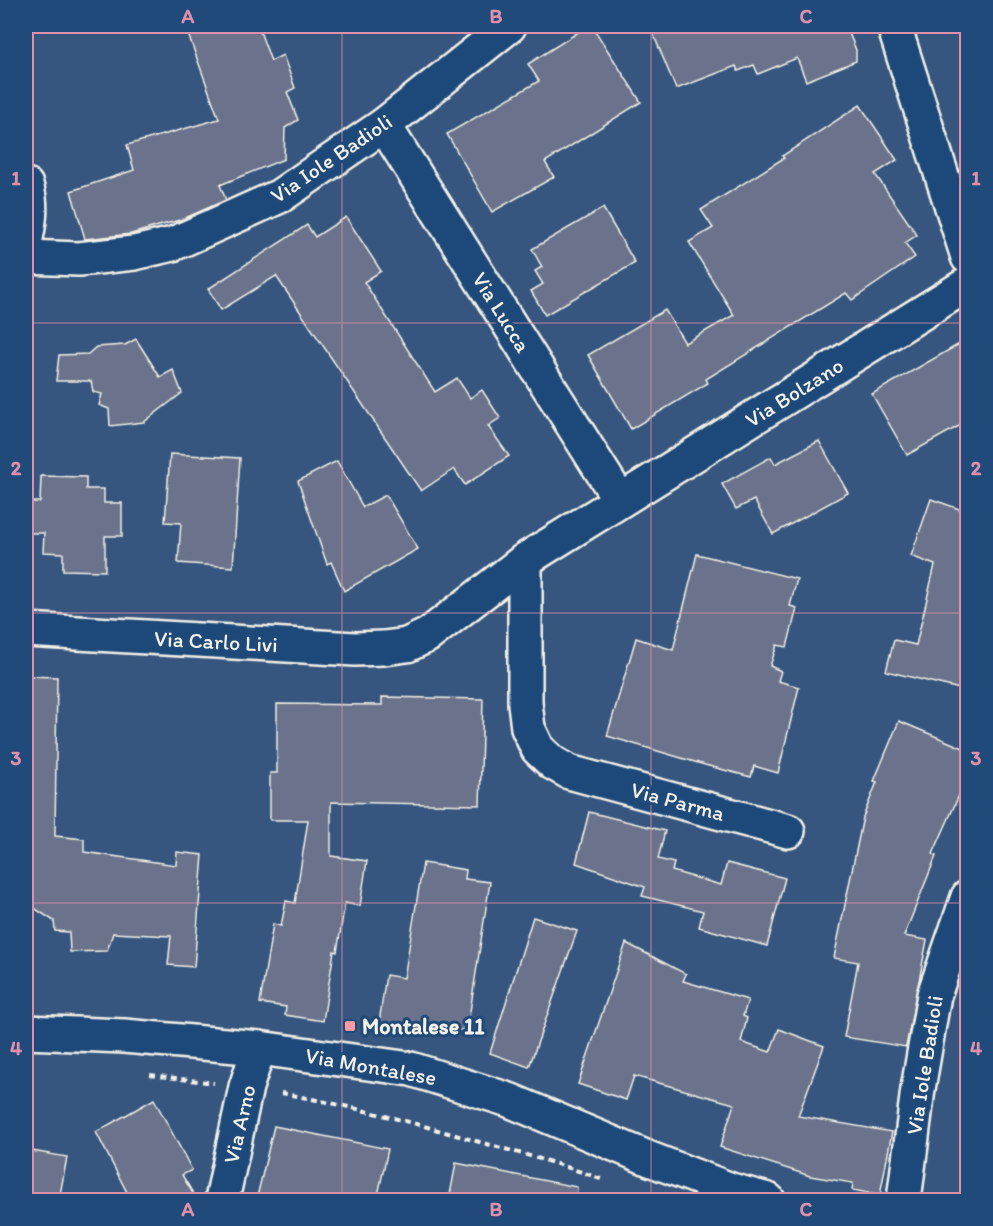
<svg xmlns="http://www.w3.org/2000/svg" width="993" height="1226" viewBox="0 0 993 1226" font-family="Itim,sans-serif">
	<rect width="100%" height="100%" fill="#36567f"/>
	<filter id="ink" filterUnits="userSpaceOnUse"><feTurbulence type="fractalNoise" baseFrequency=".0167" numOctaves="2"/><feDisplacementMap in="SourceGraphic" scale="12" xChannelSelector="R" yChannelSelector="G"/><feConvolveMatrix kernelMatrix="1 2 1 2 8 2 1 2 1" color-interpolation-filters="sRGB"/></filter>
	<g filter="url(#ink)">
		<g fill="#6a738b" stroke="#f4f1e8" stroke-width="1.5">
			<path d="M 202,26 L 258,26 L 271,61 L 283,55 L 295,88 L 287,92 L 298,120 L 285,128 L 284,159 L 220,185 L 226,200 L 183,219 L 131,234 L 85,239 L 71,191 L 134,170 L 127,145 L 219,119 L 187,31 Z"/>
			<path d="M 588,26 L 592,26 L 641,102 L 545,162 L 554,177 L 492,212 L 447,134 L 539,81 L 528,64 Z"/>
			<path d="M 650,26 L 846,26 L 856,50 L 856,61 L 806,81 L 797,58 L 758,74 L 754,65 L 738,71 L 736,66 L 676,89 Z"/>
			<path d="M 860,105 L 897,160 L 875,174 L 917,235 L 905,243 L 915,257 L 852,300 L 846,293 L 706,379 L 708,383 L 631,429 L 588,355 L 665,310 L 685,343 L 734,315 L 689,242 L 713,228 L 701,210 L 784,158 L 782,156 Z"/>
			<path d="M 603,208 L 635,263 L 545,315 L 531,291 L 543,284 L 535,271 L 542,267 L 532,249 Z"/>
			<path d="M 346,217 L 381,271 L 364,282 L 435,392 L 457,378 L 470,398 L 482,390 L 500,418 L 488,426 L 509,456 L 465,485 L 454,469 L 421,491 L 276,276 L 221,310 L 208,289 L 307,225 L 315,237 Z"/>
			<path d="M 136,339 L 160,377 L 173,370 L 182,393 L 144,422 L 110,426 L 109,409 L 99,405 L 102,394 L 93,392 L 91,381 L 56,381 L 59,355 L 88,354 L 96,347 L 125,345 Z"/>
			<path d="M 968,339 L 968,421 L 907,455 L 872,394 Z"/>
			<path d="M 819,441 L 848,493 L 773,534 L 754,500 L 736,509 L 722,484 L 771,457 L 775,464 Z"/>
			<path d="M 170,454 L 240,458 L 233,567 L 178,563 L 181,523 L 165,522 Z"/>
			<path d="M 337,461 L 363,507 L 386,495 L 418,549 L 344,591 L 331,562 L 327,564 L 298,481 Z"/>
			<path d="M 41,476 L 86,477 L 86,489 L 104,489 L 104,503 L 122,503 L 122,536 L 105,536 L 105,571 L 63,570 L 63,553 L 43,552 L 44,533 L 26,533 L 26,502 L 40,502 Z"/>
			<path d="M 931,499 L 968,512 L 968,691 L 886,671 L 894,640 L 916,645 L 935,565 L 911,556 Z"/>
			<path d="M 697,554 L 797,579 L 790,606 L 797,608 L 787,647 L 777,645 L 770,666 L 781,671 L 778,681 L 799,687 L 778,773 L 754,766 L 751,777 L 705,765 L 607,736 L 636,638 L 673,650 Z"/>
			<path d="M 26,676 L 57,677 L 55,836 L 84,839 L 84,852 L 176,865 L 177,852 L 203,855 L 194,967 L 168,965 L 171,936 L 113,933 L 107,951 L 70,952 L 69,932 L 55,931 L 54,921 L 31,906 L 26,896 Z"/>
			<path d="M 382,697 L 483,699 L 480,805 L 331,802 L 331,856 L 367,861 L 360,906 L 345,903 L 337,952 L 334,951 L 323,1021 L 285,1015 L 286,1007 L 260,1003 L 273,924 L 281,926 L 286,901 L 295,903 L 308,820 L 270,820 L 270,773 L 277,773 L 277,704 L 382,705 Z"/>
			<path d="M 899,721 L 968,750 L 968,775 L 933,854 L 936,856 L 904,936 L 927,940 L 906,1047 L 844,1037 L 858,962 L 834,958 L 863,817 L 877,782 L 874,781 Z"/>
			<path d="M 589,812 L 665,831 L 658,859 L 674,863 L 672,871 L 721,885 L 727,863 L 785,878 L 767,946 L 699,927 L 703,911 L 642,896 L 645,887 L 576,863 Z"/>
			<path d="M 423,863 L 466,870 L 465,879 L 490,882 L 467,1031 L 420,1024 L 420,1029 L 379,1023 L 386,975 L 404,978 Z"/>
			<path d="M 533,917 L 577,931 L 529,1067 L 490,1053 Z"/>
			<path d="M 626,943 L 686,974 L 683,981 L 748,1000 L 743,1016 L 747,1018 L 741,1042 L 770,1052 L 779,1029 L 824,1046 L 798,1116 L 892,1132 L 880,1195 L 852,1190 L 853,1183 L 810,1176 L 720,1147 L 734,1104 L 634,1076 L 626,1100 L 578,1084 Z"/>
			<path d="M 154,1099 L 192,1170 L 182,1175 L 197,1200 L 131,1200 L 96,1132 Z"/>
			<path d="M 274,1126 L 388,1149 L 377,1200 L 274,1200 L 257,1197 Z"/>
			<path d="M 26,1150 L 67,1157 L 59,1200 L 26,1200 Z"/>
			<path d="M 456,1163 L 577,1187 L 576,1200 L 449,1200 Z"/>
		</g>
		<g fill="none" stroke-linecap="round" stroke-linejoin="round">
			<defs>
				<g id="street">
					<path d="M 894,26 L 968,257"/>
					<path d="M 384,125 L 620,500"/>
					<path d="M 26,185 C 32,203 30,219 26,238"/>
					<path d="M 26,257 L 79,259 L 134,253 L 173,244 L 280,196 L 384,125 L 509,26"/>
					<path d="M 525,560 L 525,703 L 528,728 L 538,749 L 553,763 L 569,772 L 788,831"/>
					<path d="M 26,630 L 355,649 L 384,648 L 407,645 L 428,635 L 525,560 L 968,284"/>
					<path d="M 222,1200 L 246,1087 L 259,1048"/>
					<path d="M 904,1200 L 918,1089 L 934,995 L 968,897"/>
				</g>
				<path id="secondary" d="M 26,1032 L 124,1036 L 259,1048 L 411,1069 L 509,1100 L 650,1159 L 731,1190 L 768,1200"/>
			</defs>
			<use href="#street" stroke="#f4f1e8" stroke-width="38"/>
			<use href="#secondary" stroke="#f4f1e8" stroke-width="38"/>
			<g stroke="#f4f1e8" stroke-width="4" stroke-dasharray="6 4.5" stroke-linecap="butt">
				<path d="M 150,1075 L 214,1083"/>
				<path d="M 281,1093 C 347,1105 412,1122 476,1141 C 519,1153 562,1164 603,1180"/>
			</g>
			<use href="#street" stroke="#1f4a7a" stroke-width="33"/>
			<use href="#secondary" stroke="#1f4a7a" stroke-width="33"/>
		</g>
	</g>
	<path fill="none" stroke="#de8fa9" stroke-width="1.5" stroke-opacity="0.55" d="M 342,26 L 342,1200M 651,26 L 651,1200M 26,323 L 968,323M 26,613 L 968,613M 26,903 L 968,903"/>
	<rect fill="#ff9aa2" stroke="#1f4a7a" stroke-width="2" x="344" y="1020" width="12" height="12" rx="3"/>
	<g text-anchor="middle" stroke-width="6" stroke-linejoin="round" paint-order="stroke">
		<g font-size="22" fill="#f4f1e8" stroke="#1f4a7a">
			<text transform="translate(331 158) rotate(-34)" y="8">Via Iole Badioli</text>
			<text transform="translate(502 312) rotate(58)" y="8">Via Lucca</text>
			<text transform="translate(794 392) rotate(-32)" y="8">Via Bolzano</text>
			<text transform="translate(216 641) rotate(3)" y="8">Via Carlo Livi</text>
			<text transform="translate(678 801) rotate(15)" y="8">Via Parma</text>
			<text transform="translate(924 1065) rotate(-81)" y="8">Via Iole Badioli</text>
			<text transform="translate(371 1066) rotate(10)" y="8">Via Montalese</text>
			<text transform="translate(239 1124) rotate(-77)" y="8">Via Arno</text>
		</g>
		<g font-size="22" font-weight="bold" fill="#f4f1e8" stroke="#1f4a7a" text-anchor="start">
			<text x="362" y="1034">Montalese 11</text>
		</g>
	</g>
	<rect width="993" height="1226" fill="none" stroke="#1f4a7a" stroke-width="66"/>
	<rect x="33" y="33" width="927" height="1160" fill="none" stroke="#de8fa9" stroke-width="2"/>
	<g font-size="20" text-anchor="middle" font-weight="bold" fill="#de8fa9">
		<text x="188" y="23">A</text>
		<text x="496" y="23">B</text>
		<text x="806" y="23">C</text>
		<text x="16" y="185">1</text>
		<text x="976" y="185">1</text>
		<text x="16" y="475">2</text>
		<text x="976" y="475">2</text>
		<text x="16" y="765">3</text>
		<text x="976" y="765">3</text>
		<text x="16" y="1055">4</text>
		<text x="976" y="1055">4</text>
		<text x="188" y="1216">A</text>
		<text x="496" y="1216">B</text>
		<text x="806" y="1216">C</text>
	</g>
</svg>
